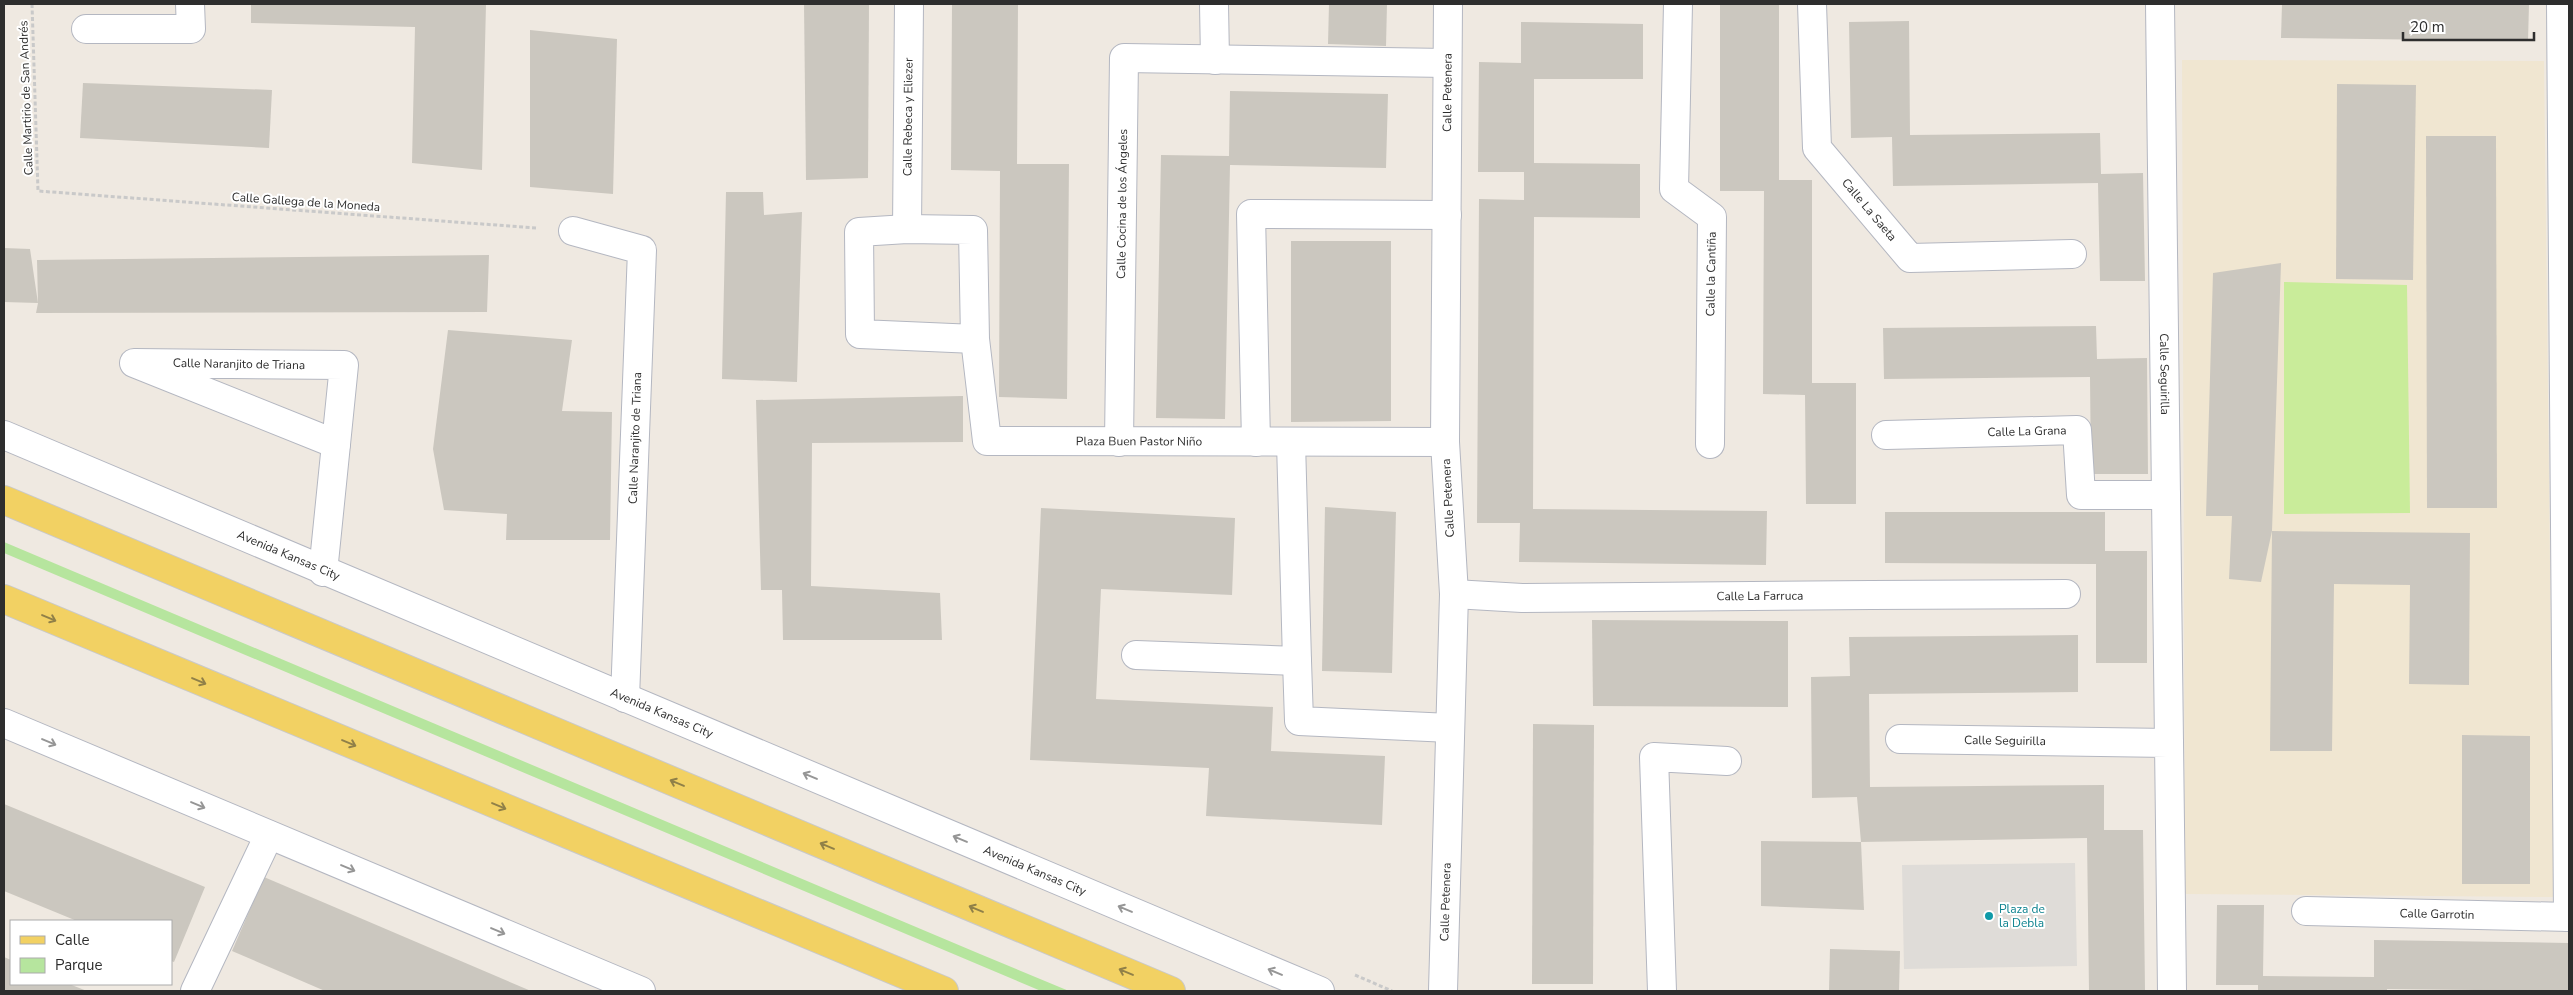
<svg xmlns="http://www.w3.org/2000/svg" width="2573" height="995" viewBox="0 0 2573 995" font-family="'Nunito Sans',sans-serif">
	<rect width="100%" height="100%" fill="#efe9e1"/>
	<path fill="#f0e6d1" d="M 2182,60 L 2544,61 L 2554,897 L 2185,894 Z"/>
	<path fill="#b6e59e" d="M 4,542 L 980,954 L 1069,991 L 1041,991 L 4,553 Z"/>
	<path fill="#c9ec9a" d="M 2284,282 L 2407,285 L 2410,513 L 2284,514 Z"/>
	<path fill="#dfdcd8" d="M 2075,863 L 2077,966 L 1904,969 L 1902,865 Z"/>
	<g fill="#cbc7bf">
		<path d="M 251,4 L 486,4 L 482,170 L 412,163 L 415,27 L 251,23 Z"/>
		<path d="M 804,4 L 869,4 L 868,178 L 806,180 Z"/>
		<path d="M 952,4 L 1018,4 L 1017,164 L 1069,164 L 1067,399 L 999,397 L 1000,171 L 951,170 Z"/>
		<path d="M 1329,4 L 1387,4 L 1386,46 L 1328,44 Z"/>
		<path d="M 1720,4 L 1779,4 L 1779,180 L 1812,180 L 1812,383 L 1856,383 L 1856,504 L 1806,504 L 1805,395 L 1763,394 L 1764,191 L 1720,191 Z"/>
		<path d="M 2282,4 L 2529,4 L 2528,41 L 2281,38 Z"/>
		<path d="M 1909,21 L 1910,135 L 2100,133 L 2101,174 L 2143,173 L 2145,281 L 2100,281 L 2098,183 L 1893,186 L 1892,137 L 1851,138 L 1849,22 Z"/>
		<path d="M 1521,22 L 1643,24 L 1643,79 L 1534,79 L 1534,163 L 1640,164 L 1640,218 L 1534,217 L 1533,509 L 1767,511 L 1766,565 L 1519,562 L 1520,523 L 1477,523 L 1479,199 L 1524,200 L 1524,172 L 1478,172 L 1479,62 L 1521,63 Z"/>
		<path d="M 530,30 L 617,39 L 613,194 L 530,187 Z"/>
		<path d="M 83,83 L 272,90 L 269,148 L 80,138 Z"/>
		<path d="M 2337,84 L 2416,85 L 2413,280 L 2336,279 Z"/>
		<path d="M 1230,91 L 1388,94 L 1386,168 L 1230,165 L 1225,419 L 1156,418 L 1161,155 L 1229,156 Z"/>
		<path d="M 2426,136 L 2496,136 L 2497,508 L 2427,508 Z"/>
		<path d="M 726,192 L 763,192 L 764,215 L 802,212 L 797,382 L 722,379 Z"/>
		<path d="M 1291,241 L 1391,241 L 1391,421 L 1291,422 Z"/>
		<path d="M 4,248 L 30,249 L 38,303 L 37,260 L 489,255 L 487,312 L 36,313 L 38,303 L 4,302 Z"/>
		<path d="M 2281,263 L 2272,531 L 2470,533 L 2469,685 L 2409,684 L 2410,585 L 2334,584 L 2332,751 L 2270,751 L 2272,531 L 2261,582 L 2229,579 L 2232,516 L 2206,516 L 2213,273 Z"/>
		<path d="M 2096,326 L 2097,359 L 2147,358 L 2148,474 L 2091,474 L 2090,377 L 1884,379 L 1883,328 Z"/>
		<path d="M 448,330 L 572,340 L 562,411 L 612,412 L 610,540 L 506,540 L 507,514 L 444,510 L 433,449 Z"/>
		<path d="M 963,396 L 963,442 L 812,443 L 811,586 L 940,593 L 942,640 L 783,640 L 782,590 L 761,590 L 756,400 Z"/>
		<path d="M 1325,507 L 1396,512 L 1392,673 L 1322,671 Z"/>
		<path d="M 1041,508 L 1235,518 L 1232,595 L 1101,589 L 1096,699 L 1273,707 L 1271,751 L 1385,756 L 1382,825 L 1206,816 L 1209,768 L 1030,760 Z"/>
		<path d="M 1885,512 L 2105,512 L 2105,551 L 2147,551 L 2147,663 L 2096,663 L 2096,564 L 1885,563 Z"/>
		<path d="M 1592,620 L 1788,621 L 1788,707 L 1593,706 Z"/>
		<path d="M 2078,635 L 2078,692 L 1869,694 L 1870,787 L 2104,785 L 2104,830 L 2143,830 L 2145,991 L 2089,991 L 2087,838 L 1861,842 L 1857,797 L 1812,798 L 1811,677 L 1850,676 L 1849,637 Z"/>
		<path d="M 1533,724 L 1594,725 L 1593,984 L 1532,984 Z"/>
		<path d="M 2462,735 L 2530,736 L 2530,884 L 2462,884 Z"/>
		<path d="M 4,804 L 205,887 L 174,962 L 171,961 L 171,921 L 77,921 L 4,891 Z"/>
		<path d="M 1761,841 L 1861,842 L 1864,910 L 1761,906 Z"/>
		<path d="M 264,877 L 531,991 L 325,991 L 232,951 Z"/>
		<path d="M 2217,905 L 2264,905 L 2263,976 L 2374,977 L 2374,940 L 2569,943 L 2569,991 L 2387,989 L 2387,991 L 2258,991 L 2258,985 L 2216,985 Z"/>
		<path d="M 1830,949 L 1900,951 L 1899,991 L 1829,991 Z"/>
		<path d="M 4,957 L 11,960 L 11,984 L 69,984 L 87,991 L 4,991 Z"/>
	</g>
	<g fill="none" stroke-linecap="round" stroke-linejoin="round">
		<defs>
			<g id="pedestrian">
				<path d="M 1678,4 L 1674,189 L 1712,217 L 1710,444"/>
				<path id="s1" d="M 2160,4 L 2169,743"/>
				<path d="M 2561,4 L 2568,917"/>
				<path d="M 86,29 L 191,29 L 190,4"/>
				<path id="s2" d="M 1886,435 L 2077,430 L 2081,495 L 2166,495"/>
				<path d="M 1871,595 L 2066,594"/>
				<path d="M 1136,655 L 1297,661 L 1291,442"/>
				<path d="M 1297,661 L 1299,721 L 1450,728"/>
				<path id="s3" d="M 2306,911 L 2569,917"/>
				<path d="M 195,991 L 269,835"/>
				<path d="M 1662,991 L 1654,757 L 1727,761"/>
			</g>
			<g id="minor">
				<path d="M 1214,4 L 1215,60"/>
				<path id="s4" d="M 1812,4 L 1817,148 L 1910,258 L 2072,254"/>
				<path id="s5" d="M 907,229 L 909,4"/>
				<path d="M 573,231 L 642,250 L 625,698"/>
				<path id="s6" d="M 975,339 L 860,334 L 859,232 L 907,229 L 973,230 L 975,339 L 987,441 L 1445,442"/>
				<path d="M 134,363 L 344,365 L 336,444 Z"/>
				<path id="s7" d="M 4,435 L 1320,991"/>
				<path id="s8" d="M 1119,442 L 1124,58 L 1447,63"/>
				<path d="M 1256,442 L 1251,214 L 1447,215"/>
				<path d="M 323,572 L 336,444"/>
				<path id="s9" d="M 1454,594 L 1522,598 L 1871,595"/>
				<path d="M 4,723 L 641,991"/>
				<path id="s10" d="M 1900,739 L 2169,743 L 2172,991"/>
				<path id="s11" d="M 1443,991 L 1454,594 L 1445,442 L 1448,4"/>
			</g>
			<g id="primary">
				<path d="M 4,500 L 1171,991"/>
				<path d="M 4,599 L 944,991"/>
			</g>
		</defs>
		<use href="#pedestrian" stroke="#b4b7c1" stroke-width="30"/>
		<use href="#minor" stroke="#b4b7c1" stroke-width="30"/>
		<use href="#primary" stroke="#c9c9c9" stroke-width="30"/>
		<g stroke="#c9c9c9" stroke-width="3" stroke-dasharray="4 2.5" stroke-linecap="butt">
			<path d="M 32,4 L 38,191 L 536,228"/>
			<path d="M 1355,975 L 1392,991"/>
		</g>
		<use href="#pedestrian" stroke="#fff" stroke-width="28"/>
		<use href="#minor" stroke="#fff" stroke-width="28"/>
		<use href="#primary" stroke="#f2d163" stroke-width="28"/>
	</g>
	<defs><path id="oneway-shaft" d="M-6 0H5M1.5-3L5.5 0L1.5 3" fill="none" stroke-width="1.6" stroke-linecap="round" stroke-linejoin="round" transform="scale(1.25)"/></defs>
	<g stroke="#908048">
		<use href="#oneway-shaft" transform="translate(49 618) rotate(23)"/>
		<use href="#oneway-shaft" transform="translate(199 681) rotate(23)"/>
		<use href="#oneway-shaft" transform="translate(349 743) rotate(23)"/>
		<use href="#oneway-shaft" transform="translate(677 783) rotate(-157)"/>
		<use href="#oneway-shaft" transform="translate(499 806) rotate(23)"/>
		<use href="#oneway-shaft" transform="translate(827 846) rotate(-157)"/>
		<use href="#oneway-shaft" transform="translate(976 909) rotate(-157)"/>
		<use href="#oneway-shaft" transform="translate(1126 972) rotate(-157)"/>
	</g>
	<g stroke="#969696">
		<use href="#oneway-shaft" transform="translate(49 742) rotate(23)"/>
		<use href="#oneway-shaft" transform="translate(810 776) rotate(-157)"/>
		<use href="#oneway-shaft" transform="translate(198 805) rotate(23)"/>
		<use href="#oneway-shaft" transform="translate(960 839) rotate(-157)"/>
		<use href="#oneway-shaft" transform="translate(348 868) rotate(23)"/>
		<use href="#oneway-shaft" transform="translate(1125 909) rotate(-157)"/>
		<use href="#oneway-shaft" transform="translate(498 931) rotate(23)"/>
		<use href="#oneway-shaft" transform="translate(1275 972) rotate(-157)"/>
	</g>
	<circle fill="#0f9aa8" stroke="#fff" stroke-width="2" cx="1989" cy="916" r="5"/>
	<g text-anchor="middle" stroke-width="4" stroke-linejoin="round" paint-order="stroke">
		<g font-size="12" fill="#2e2e2e" stroke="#fff">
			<text dy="4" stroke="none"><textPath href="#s11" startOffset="899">Calle Petenera</textPath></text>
			<text transform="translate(26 98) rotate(-92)" y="4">Calle Martirio de San Andrés</text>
			<text dy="4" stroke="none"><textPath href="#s5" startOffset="112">Calle Rebeca y Eliezer</textPath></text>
			<text transform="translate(306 202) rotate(4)" y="4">Calle Gallega de la Moneda</text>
			<text dy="4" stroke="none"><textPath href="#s8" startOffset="238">Calle Cocina de los Ángeles</textPath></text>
			<text dy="4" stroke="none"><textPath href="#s4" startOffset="225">Calle La Saeta</textPath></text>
			<text transform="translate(1711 274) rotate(-89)" y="4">Calle la Cantiña</text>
			<text transform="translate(239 364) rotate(1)" y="4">Calle Naranjito de Triana</text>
			<text dy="4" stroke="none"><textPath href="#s1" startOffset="370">Calle Seguirilla</textPath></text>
			<text dy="4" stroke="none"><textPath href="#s2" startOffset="141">Calle La Grana</textPath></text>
			<text transform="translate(635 438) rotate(-88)" y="4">Calle Naranjito de Triana</text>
			<text dy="4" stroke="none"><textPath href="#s6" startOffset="695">Plaza Buen Pastor Niño</textPath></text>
			<text transform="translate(1448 498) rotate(-93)" y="4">Calle Petenera</text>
			<text dy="4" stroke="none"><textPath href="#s7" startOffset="309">Avenida Kansas City</textPath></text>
			<text dy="4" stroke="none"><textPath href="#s9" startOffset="306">Calle La Farruca</textPath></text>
			<text dy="4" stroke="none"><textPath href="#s7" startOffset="714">Avenida Kansas City</textPath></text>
			<text dy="4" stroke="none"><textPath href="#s10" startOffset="105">Calle Seguirilla</textPath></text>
			<text dy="4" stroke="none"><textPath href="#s7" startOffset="1119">Avenida Kansas City</textPath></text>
			<text dy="4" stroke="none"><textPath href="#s11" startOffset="89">Calle Petenera</textPath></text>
			<text dy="4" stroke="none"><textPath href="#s3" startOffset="131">Calle Garrotin</textPath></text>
		</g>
		<g font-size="12" fill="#0d838f" stroke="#fff" text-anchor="start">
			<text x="1999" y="913">Plaza de<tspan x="1999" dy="14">la Debla</tspan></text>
		</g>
	</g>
	<rect width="2573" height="995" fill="none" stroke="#2e2e2e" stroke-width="10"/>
	<rect x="10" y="920" width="162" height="65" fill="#ffffff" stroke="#ababab"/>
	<rect x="20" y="936" width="25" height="8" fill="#f2d163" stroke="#ababab"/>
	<text x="55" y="945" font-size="15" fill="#2e2e2e">Calle</text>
	<rect x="20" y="958" width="25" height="15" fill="#b6e59e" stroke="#ababab"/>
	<text x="55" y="970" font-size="15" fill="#2e2e2e">Parque</text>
	<path d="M2403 32v8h131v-8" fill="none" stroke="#2e2e2e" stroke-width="2.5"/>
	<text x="2410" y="32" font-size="15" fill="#2e2e2e" stroke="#ffffff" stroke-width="4" paint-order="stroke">20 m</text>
</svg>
